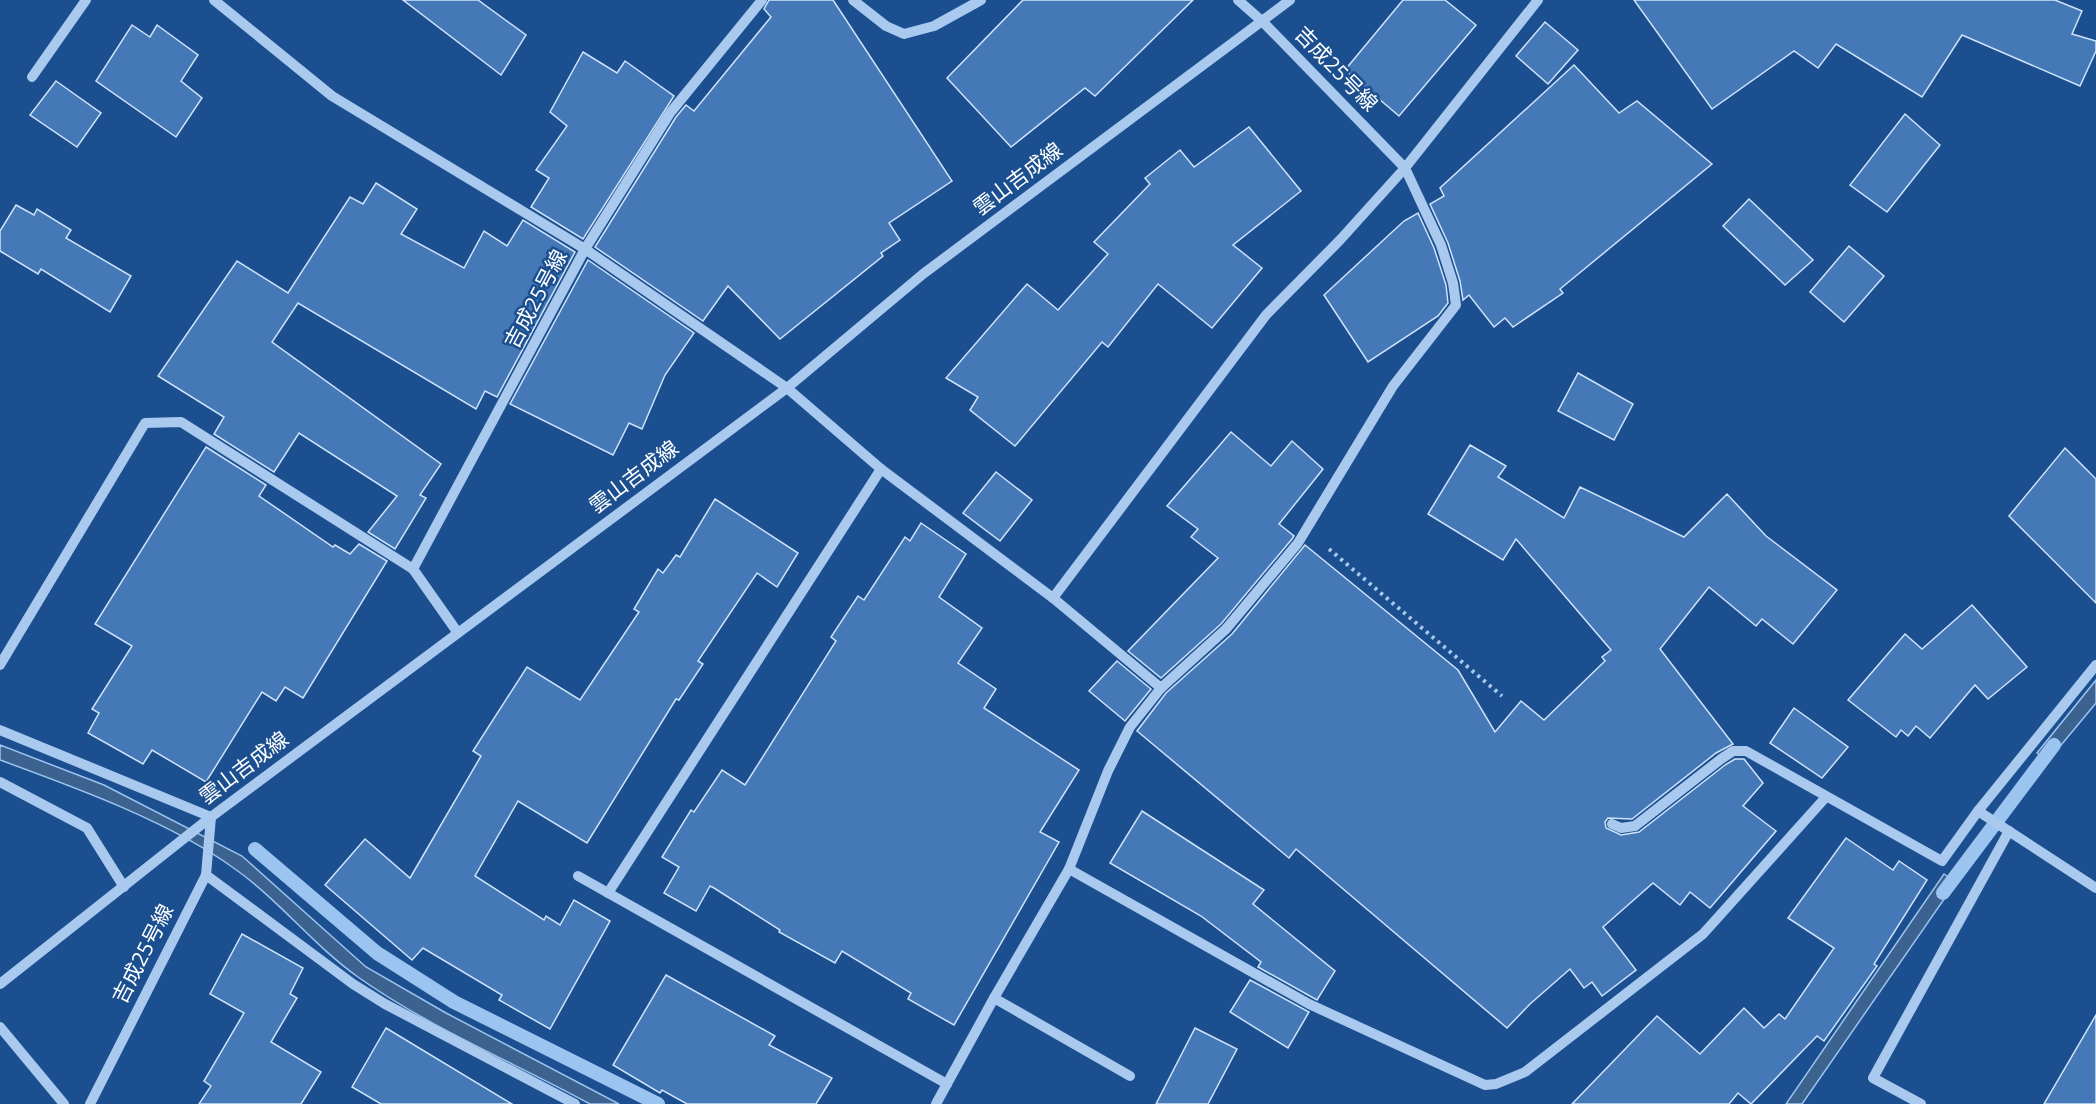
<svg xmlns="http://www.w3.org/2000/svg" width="2096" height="1104" viewBox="0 0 2096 1104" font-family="'Open Sans','Noto Sans JP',sans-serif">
	<rect width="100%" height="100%" fill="#1b4f8f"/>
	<g fill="#3c6290" stroke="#9cc4f0" stroke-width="1.5">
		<path d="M 2096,680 L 2096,703 L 2047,762 L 2037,753 Z"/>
		<path d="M 0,745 L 104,785 L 242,856 L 366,967 L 446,1013 L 619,1104 L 590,1104 C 513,1062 430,1028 358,977 C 314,946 279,900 235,869 C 171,822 74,787 0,760 Z"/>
		<path d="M 1944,874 L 1956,882 L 1802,1104 L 1786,1104 Z"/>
	</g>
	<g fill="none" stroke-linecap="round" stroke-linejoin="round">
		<g stroke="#9cc4f0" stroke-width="14">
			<path d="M 255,849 L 377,953 L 454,1002 L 658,1104"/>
			<path d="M 1943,893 L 2054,745"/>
		</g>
	</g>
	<g fill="#4478b7" stroke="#cfe3fa" stroke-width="1.5">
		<path d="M 403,0 L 478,0 L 526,35 L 501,75 Z"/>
		<path d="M 769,0 L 833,0 L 952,181 L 889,223 L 900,240 L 881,253 L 883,256 L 780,339 L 728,286 L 703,321 L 595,247 L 676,117 L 686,105 L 694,111 L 771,17 L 764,9 Z"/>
		<path d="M 1023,0 L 1193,0 L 1095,96 L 1085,88 L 1011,147 L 947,78 Z"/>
		<path d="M 1403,0 L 1445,0 L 1476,25 L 1399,116 L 1345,70 Z"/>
		<path d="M 1634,0 L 2055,0 L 2082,11 L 2072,34 L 2096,41 L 2096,51 L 2080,86 L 1962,35 L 1922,97 L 1836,44 L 1818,68 L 1794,51 L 1712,109 Z"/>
		<path d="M 1545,22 L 1578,50 L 1548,84 L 1516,56 Z"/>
		<path d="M 132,25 L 150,37 L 157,25 L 198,55 L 181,81 L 202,98 L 176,137 L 96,81 Z"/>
		<path d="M 583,52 L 617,73 L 625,61 L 674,96 L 583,239 L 531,207 L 549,178 L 536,170 L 567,126 L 550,112 Z"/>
		<path d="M 1574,65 L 1619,113 L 1637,101 L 1712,164 L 1560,289 L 1563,293 L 1513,327 L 1505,318 L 1494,327 L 1469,295 L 1463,300 L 1460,281 L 1448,243 L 1430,204 L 1444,196 L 1440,188 Z"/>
		<path d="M 56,81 L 101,113 L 77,147 L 30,115 Z"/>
		<path d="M 1905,114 L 1940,145 L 1887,212 L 1850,185 Z"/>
		<path d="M 1249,127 L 1301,191 L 1233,245 L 1262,268 L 1212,328 L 1158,284 L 1108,347 L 1102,342 L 1015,446 L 970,410 L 978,397 L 946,378 L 1027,284 L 1058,310 L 1108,254 L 1094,242 L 1150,184 L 1145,178 L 1180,150 L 1194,167 Z"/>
		<path d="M 376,183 L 417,209 L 401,234 L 464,268 L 484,231 L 507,246 L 523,220 L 575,252 L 497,397 L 485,391 L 476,409 L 298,303 L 272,342 L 441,464 L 420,495 L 426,498 L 395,549 L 368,532 L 397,496 L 299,433 L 274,472 L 214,434 L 224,417 L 158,376 L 237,261 L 288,293 L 350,197 L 363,204 Z"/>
		<path d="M 1749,199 L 1813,260 L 1785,285 L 1723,226 Z"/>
		<path d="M 16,205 L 34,215 L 37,209 L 71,230 L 66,238 L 131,276 L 110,312 L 41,269 L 38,274 L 0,251 L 0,231 Z"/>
		<path d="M 1418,213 L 1434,248 L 1446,285 L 1448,303 L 1438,316 L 1368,362 L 1324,295 L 1404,221 Z"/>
		<path d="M 1849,246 L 1884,276 L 1844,322 L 1810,292 Z"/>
		<path d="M 588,260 L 694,333 L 665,375 L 642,429 L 629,423 L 613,455 L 510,404 Z"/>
		<path d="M 1578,373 L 1633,404 L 1614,440 L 1558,411 Z"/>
		<path d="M 1231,432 L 1271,466 L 1292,441 L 1323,469 L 1279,524 L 1294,536 L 1292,539 L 1221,624 L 1161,678 L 1128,651 L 1218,558 L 1191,537 L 1198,529 L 1167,506 Z"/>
		<path d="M 1470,445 L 1506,466 L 1498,477 L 1564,518 L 1580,487 L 1684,537 L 1727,494 L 1766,536 L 1837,590 L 1793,644 L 1762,619 L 1756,626 L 1709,587 L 1660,649 L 1733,744 L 1716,753 L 1632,819 L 1608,818 L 1605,822 L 1606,828 L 1621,835 L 1639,832 L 1725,765 L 1735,759 L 1744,759 L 1763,783 L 1743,806 L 1776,831 L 1710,908 L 1690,892 L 1680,905 L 1653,883 L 1603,927 L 1636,970 L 1602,996 L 1592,982 L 1584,988 L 1570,969 L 1530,1004 L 1507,1028 L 1296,849 L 1289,858 L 1137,731 L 1166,693 L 1232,634 L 1305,545 L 1458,670 L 1495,732 L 1521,701 L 1544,720 L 1605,661 L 1602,657 L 1611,650 L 1516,539 L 1503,560 L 1428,514 Z"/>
		<path d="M 206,447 L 266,485 L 259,496 L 333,547 L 335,545 L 350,554 L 359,544 L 387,561 L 303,698 L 285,687 L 276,701 L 262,692 L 206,782 L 152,750 L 143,764 L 88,733 L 99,713 L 92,709 L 132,646 L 95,624 Z"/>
		<path d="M 2065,448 L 2096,479 L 2096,603 L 2009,516 Z"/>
		<path d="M 996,472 L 1032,500 L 1000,541 L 963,513 Z"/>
		<path d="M 715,499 L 798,553 L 777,587 L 757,573 L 698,661 L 703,664 L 679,700 L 676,699 L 587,843 L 518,801 L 475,876 L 544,920 L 546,916 L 560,925 L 574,900 L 610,921 L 550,1029 L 499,1000 L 502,995 L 423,948 L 412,960 L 325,885 L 365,839 L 410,878 L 481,756 L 473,751 L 527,667 L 580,700 L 639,612 L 634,609 L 658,569 L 663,573 L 676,555 L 680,557 Z"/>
		<path d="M 921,523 L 966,554 L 939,597 L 982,628 L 958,663 L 996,689 L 984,708 L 1079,770 L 1040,832 L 1059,842 L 954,1025 L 908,999 L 911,993 L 842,951 L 835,963 L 779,932 L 780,930 L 714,888 L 710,886 L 696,911 L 664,893 L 679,867 L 662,857 L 691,810 L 694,812 L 722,770 L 745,785 L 836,641 L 831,637 L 858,596 L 864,600 L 905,537 L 910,541 Z"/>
		<path d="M 1972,605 L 2027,667 L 1988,699 L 1975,685 L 1930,738 L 1916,726 L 1908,736 L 1901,730 L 1896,737 L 1848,700 L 1905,634 L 1922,649 Z"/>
		<path d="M 1117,661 L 1151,689 L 1125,721 L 1089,691 Z"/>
		<path d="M 1794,708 L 1848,747 L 1822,778 L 1770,743 Z"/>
		<path d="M 1142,811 L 1264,890 L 1253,904 L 1335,971 L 1317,1000 L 1258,967 L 1261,962 L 1201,916 L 1110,863 Z"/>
		<path d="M 1846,838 L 1893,870 L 1899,861 L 1927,880 L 1874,964 L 1877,966 L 1824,1041 L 1817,1036 L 1751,1104 L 1738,1093 L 1729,1104 L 1572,1104 L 1657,1016 L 1700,1054 L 1744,1008 L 1764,1028 L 1779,1014 L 1785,1019 L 1834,948 L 1788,918 Z"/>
		<path d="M 242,934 L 303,968 L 290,994 L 297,998 L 271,1042 L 321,1072 L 301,1104 L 199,1104 L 211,1086 L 204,1081 L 244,1013 L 210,994 Z"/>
		<path d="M 666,975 L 775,1036 L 769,1045 L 832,1078 L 816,1104 L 687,1104 L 662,1090 L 660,1093 L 613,1065 Z"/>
		<path d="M 1250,980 L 1309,1012 L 1288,1048 L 1230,1012 Z"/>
		<path d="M 2096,1015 L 2096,1104 L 2044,1104 Z"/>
		<path d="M 386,1028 L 512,1104 L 381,1104 L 352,1087 Z"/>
		<path d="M 1195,1028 L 1237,1049 L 1208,1104 L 1156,1104 Z"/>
	</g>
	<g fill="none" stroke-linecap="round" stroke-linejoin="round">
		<path stroke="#a9c9ee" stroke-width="4" stroke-dasharray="3 4.5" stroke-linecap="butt" d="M 1329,549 L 1502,696"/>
		<g stroke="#a9c9ee" stroke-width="10">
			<path d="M 214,0 L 332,96 L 585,249 L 787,388 L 881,469 L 1053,598 L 1161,688"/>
			<path d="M 853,0 L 886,26 L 904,34 L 934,26 L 981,0"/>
			<path d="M 32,77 L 86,0"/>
			<path d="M 1053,598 L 1266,315 L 1340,240 L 1405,168 L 1538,0"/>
			<path d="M 458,633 L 413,569 L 585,249 L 670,113 L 762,0"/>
			<path d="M 0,665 L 145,423 L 181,422 L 413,569"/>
			<path d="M 0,730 L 211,817"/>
			<path d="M 0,782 L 87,828 L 124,887"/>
			<path d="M 1978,811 L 2096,888"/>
			<path d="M 1612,824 L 1621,828 L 1635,826 L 1721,759 L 1733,751 L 1746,751 L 1942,861 L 1978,811 L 2096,665"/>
			<path d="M 1069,869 L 1309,1004 L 1485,1085 L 1496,1084 L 1525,1072 L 1703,934 L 1826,797"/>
			<path d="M 206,875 L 353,984 L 385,1004 L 575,1104"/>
			<path d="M 578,876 L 947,1084"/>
			<path d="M 608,893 L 881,469"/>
			<path d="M 0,984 L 211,817 L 787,388 L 923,274 L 1290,0"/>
			<path d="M 994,998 L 1130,1076"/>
			<path d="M 0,1027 L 64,1104"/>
			<path d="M 90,1104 L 206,875 L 211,817"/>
			<path d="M 936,1104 L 994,998 L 1069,869 L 1108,771 L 1130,727 L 1161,688 L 1226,629 L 1298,543 L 1393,386 L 1456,305 L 1453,283 L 1441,245 L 1405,168 L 1263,22 L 1238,0"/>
			<path d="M 1921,1104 L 1873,1078 L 2009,831"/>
		</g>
	</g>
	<g text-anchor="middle" stroke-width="5" stroke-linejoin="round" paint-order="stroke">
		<g font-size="21" fill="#fff" stroke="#1b4f8f">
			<text transform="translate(1336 69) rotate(46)" y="7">吉成25号線</text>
			<text transform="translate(1018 179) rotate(-37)" y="7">雲山吉成線</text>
			<text transform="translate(536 299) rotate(-62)" y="7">吉成25号線</text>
			<text transform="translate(634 477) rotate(-37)" y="7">雲山吉成線</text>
			<text transform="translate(244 768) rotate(-37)" y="7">雲山吉成線</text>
			<text transform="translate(143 954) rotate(-63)" y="7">吉成25号線</text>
		</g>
	</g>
</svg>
